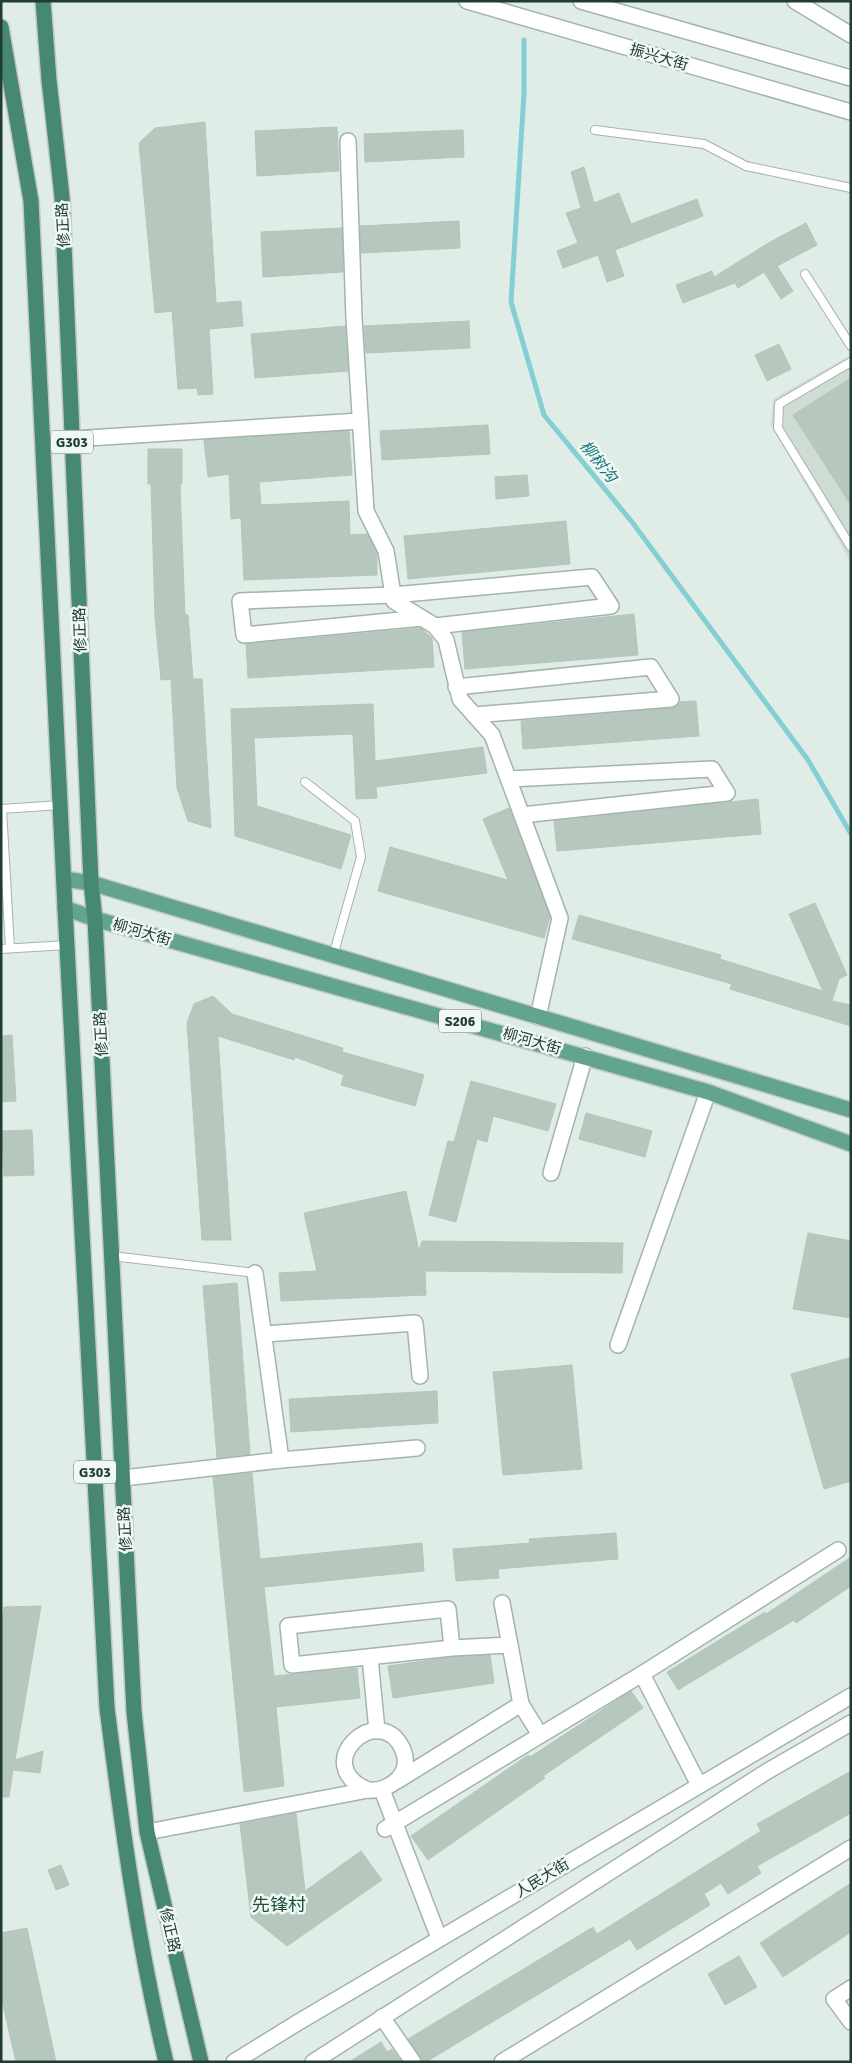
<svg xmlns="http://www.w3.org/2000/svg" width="852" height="2063" viewBox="0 0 852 2063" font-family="Signika,'Noto Sans SC',sans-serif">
	<rect width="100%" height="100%" fill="#e0ece6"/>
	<path fill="#cedcd4" d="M 851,355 L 851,562 L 771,426 L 773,399 Z"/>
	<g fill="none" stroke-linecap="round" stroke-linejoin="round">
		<path stroke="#85cfd4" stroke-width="5" d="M 524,40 L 524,93 L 511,302 L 544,415 L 632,522 L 808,760 L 851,834"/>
	</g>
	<g fill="#b6c7be" stroke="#b3c6bc">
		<path d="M 205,122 L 216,303 L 241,301 L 243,326 L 209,329 L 213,394 L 198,395 L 197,388 L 178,389 L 172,311 L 155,313 L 139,143 L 155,128 Z"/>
		<path d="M 337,127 L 339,171 L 257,176 L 255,131 Z"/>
		<path d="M 463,130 L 464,157 L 365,162 L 364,134 Z"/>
		<path d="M 584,167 L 594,203 L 619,193 L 631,224 L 697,199 L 703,216 L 615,250 L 624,276 L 607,282 L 598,255 L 563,268 L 557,251 L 578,243 L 566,213 L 581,208 L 571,172 Z"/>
		<path d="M 459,221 L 460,248 L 361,253 L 360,226 Z"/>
		<path d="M 806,223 L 817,245 L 777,266 L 793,291 L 781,299 L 764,272 L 738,288 L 735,283 L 683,303 L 676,285 L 712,271 L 714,277 L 770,242 Z"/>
		<path d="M 342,228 L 343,272 L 263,277 L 261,232 Z"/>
		<path d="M 469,321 L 470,348 L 366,353 L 364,326 Z"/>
		<path d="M 345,326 L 348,371 L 255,378 L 251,334 Z"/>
		<path d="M 779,344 L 791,369 L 767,381 L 755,355 Z"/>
		<path d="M 851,378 L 851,505 L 793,415 Z"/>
		<path d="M 488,425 L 490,454 L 382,460 L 380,431 Z"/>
		<path d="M 349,431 L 352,475 L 259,482 L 261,505 L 349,501 L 350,535 L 367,534 L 377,553 L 377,575 L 244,580 L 241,518 L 231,519 L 229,474 L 208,477 L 204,440 Z"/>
		<path d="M 148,449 L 182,449 L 182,484 L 180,484 L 185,615 L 188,615 L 193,679 L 202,679 L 211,828 L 188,821 L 177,788 L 171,679 L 161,680 L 155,617 L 151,484 L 148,484 Z"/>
		<path d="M 527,475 L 529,496 L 496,499 L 495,477 Z"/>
		<path d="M 566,521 L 570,564 L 408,579 L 404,536 Z"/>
		<path d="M 634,614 L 638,655 L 465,669 L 462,632 Z"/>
		<path d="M 421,628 L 432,638 L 434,667 L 248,678 L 246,644 Z"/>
		<path d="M 696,701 L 699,736 L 523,749 L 521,721 L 672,708 L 677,706 L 680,702 Z"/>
		<path d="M 373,704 L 375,761 L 483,747 L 487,773 L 376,787 L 377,798 L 356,799 L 353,734 L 254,738 L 257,806 L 351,835 L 341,869 L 235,836 L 231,709 Z"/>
		<path d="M 758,799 L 761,834 L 557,851 L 554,821 Z"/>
		<path d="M 509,808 L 550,917 L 544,938 L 378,891 L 390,847 L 508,880 L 483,819 Z"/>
		<path d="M 815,903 L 847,975 L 839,979 L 832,1001 L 851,1005 L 851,1026 L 730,989 L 732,984 L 572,939 L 579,915 L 721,955 L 720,959 L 823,991 L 789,914 Z"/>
		<path d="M 213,996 L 232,1014 L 343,1048 L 342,1052 L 424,1075 L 415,1106 L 341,1085 L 344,1075 L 295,1057 L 294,1060 L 218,1036 L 231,1240 L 202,1240 L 187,1023 L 194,1004 Z"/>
		<path d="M 12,1035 L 16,1101 L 1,1102 L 1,1036 Z"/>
		<path d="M 471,1081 L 556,1104 L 548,1131 L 493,1116 L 487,1142 L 477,1139 L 456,1222 L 429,1215 L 448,1141 L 454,1142 Z"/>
		<path d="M 586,1113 L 652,1131 L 645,1157 L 579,1139 Z"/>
		<path d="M 32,1130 L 34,1175 L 4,1176 L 2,1131 Z"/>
		<path d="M 406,1191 L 419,1251 L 422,1241 L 623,1243 L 622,1273 L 425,1271 L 426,1295 L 281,1301 L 279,1273 L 317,1271 L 304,1213 Z"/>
		<path d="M 808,1233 L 851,1241 L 851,1318 L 793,1309 Z"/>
		<path d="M 237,1283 L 250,1454 L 217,1458 L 203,1286 Z"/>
		<path d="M 849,1358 L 851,1365 L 851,1481 L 824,1489 L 791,1374 Z"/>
		<path d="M 572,1365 L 582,1469 L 503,1475 L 493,1372 Z"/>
		<path d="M 437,1391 L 438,1423 L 291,1432 L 289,1399 Z"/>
		<path d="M 252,1473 L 260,1559 L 422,1543 L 424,1571 L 264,1587 L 274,1676 L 357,1668 L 360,1698 L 276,1707 L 284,1786 L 244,1792 L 213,1477 Z"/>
		<path d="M 616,1533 L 618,1559 L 498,1569 L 499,1578 L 456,1581 L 453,1549 L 530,1543 L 529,1539 Z"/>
		<path d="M 851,1557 L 851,1586 L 796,1623 L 794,1620 L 678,1690 L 667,1672 L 765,1612 L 766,1614 Z"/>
		<path d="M 41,1606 L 15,1760 L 43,1751 L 40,1773 L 13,1770 L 9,1797 L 1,1797 L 1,1626 L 4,1607 Z"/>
		<path d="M 490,1655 L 494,1683 L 393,1698 L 388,1666 L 453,1657 Z"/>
		<path d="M 631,1691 L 643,1708 L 543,1776 L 545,1778 L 428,1860 L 411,1836 L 528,1755 L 530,1757 Z"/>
		<path d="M 851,1771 L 851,1813 L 757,1866 L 761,1873 L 728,1894 L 721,1883 L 704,1894 L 710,1905 L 637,1950 L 630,1939 L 426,2062 L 422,2062 L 408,2039 L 593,1927 L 597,1934 L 761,1831 L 757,1824 Z"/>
		<path d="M 296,1813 L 305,1891 L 361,1851 L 382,1880 L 287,1946 L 251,1917 L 240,1824 Z"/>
		<path d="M 61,1865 L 69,1885 L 56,1890 L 48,1870 Z"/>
		<path d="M 851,1883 L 851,1932 L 783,1977 L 760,1943 Z"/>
		<path d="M 27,1928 L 56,2062 L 16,2062 L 1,1996 L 1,1933 Z"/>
		<path d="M 739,1956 L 757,1987 L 725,2005 L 708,1974 Z"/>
		<path d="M 381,2042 L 387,2052 L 392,2049 L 401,2062 L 349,2062 Z"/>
	</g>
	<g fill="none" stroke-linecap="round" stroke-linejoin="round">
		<defs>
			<g id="service">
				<path d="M 595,130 L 704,144 L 746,166 L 851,188"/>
				<path d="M 805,274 L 851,346"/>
				<path d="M 851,362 L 779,404 L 778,428 L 851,547"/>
				<path d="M 305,782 L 355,821 L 361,857 L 333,956"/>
				<path d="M 1,809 L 61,805"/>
				<path d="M 2,809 L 10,948"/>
				<path d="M 1,949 L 67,945"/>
				<path d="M 112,1256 L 255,1273"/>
			</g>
			<g id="minor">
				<path d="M 795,1 L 851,35"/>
				<path d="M 348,141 L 354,318 L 366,511 L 386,551 L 394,601 L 435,626 L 446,640 L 460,699 L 492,735 L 560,918 L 538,1017"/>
				<path d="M 72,439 L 360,421"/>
				<path d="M 422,618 L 244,635 L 240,601 L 393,595 L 592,577 L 611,606 L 435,626"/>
				<path d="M 456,687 L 651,667 L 671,699 L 474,715"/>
				<path d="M 509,779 L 712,769 L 727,793 L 522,815"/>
				<path d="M 551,1173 L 585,1056"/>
				<path d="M 255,1273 L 281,1460 L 417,1448"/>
				<path d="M 265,1334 L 415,1323 L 420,1376"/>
				<path d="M 618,1345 L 708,1092"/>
				<path d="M 123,1478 L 281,1460"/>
				<path d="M 502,1603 L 521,1704 L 540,1735"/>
				<path d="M 452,1648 L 448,1609 L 288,1626 L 292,1665 L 452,1648 L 510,1645"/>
				<path d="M 370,1657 L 377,1731"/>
				<path d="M 642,1674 L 699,1785"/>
				<path d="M 397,1781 L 521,1704"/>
				<path d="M 382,1790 L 439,1938"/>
				<path d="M 385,1829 L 642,1674 L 838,1550"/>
				<path d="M 147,1832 L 368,1790 C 389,1792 413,1774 403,1750 C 381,1698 307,1764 368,1790"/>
				<path d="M 851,1988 L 834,1999 L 851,2022"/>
				<path d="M 382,2017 L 413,2062"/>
				<path d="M 502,2062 L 851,1848"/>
			</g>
			<g id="tertiary">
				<path d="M 467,1 L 851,112"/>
				<path d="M 581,1 L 851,78"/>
				<path d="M 234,2062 L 297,2023 L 851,1696"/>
				<path d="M 313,2062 L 766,1772 L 851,1723"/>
			</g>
			<g id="primary">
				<path d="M 64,879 L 91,883 L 851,1110"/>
				<path d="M 65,908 L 95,919 L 708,1092 L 851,1144"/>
			</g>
			<g id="trunk">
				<path d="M 43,1 L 49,80 L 62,197 L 91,883 L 95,919 L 134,1712 L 147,1832 L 201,2062"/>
				<path d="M 1,27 L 31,201 L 65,908 L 107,1708 C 122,1827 138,1945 166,2062"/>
			</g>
		</defs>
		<use href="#service" stroke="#a3b4ad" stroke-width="10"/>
		<use href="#minor" stroke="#a3b4ad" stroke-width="18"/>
		<use href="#tertiary" stroke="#a3b4ad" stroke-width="18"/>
		<use href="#primary" stroke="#c1c9c6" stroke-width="18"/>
		<use href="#trunk" stroke="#c1c9c6" stroke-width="18"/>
		<use href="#service" stroke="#fff" stroke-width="8"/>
		<use href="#minor" stroke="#fff" stroke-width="15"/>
		<use href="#tertiary" stroke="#fff" stroke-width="15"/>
		<use href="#primary" stroke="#63a48d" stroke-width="15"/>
		<use href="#trunk" stroke="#478872" stroke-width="15"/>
	</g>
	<g text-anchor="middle" stroke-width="5" stroke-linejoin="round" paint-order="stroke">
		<g fill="#f1f8f4" stroke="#5f756d" stroke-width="1">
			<rect x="51" y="430.5" width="42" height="23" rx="4"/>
			<rect x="439" y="1009.5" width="42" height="23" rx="4"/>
			<rect x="74" y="1460.5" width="42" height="23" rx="4"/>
		</g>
		<g font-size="14" font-weight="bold" fill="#203d33">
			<text x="72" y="447">G303</text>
			<text x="460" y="1026">S206</text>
			<text x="95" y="1477">G303</text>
		</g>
		<g font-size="15" fill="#203d33" stroke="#f1f8f4">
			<text transform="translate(659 57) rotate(16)" y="5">振兴大街</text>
			<text transform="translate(63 225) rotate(-93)" y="5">修正路</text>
			<text transform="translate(80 630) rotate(-92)" y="5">修正路</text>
			<text transform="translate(142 932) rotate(16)" y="5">柳河大街</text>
			<text transform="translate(101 1034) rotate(-93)" y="5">修正路</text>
			<text transform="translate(532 1041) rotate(16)" y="5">柳河大街</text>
			<text transform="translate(125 1529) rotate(-93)" y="5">修正路</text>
			<text transform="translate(542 1878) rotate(-31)" y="5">人民大街</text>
			<text transform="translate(170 1930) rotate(77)" y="5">修正路</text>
		</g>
		<g font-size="16" font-style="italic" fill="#18757c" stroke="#f1f8f4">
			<text transform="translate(599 461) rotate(51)" y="6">柳树沟</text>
		</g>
		<g font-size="18" fill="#1b503e" stroke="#f1f8f4">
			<text x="279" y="1911">先锋村</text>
		</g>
	</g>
	<rect width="852" height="2063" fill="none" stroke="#203d33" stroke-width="5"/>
</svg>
